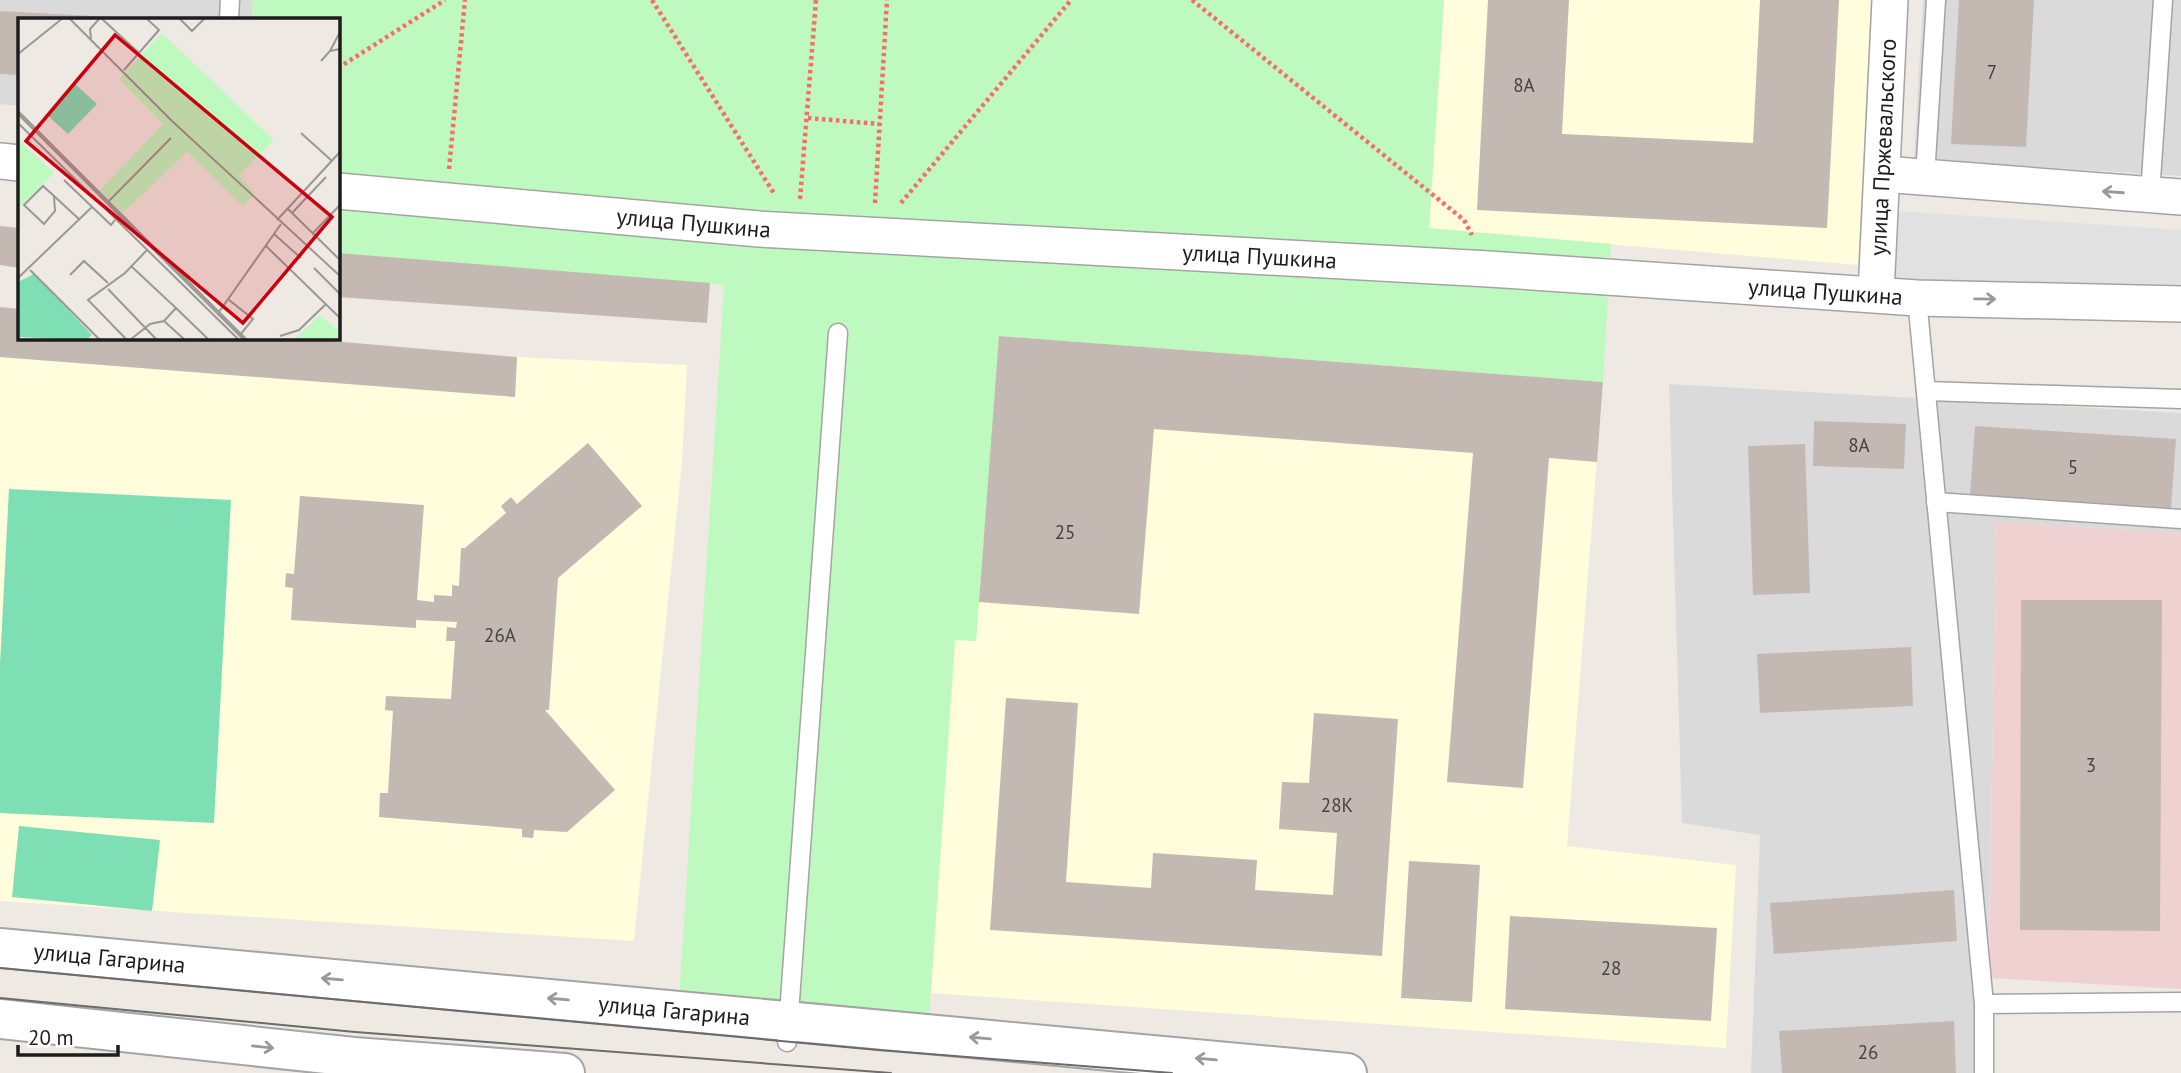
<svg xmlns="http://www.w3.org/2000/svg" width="2181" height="1073" viewBox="0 0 2181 1073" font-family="'PT Sans',sans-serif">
	<rect width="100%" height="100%" fill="#eeeae3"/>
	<g fill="#dbdada">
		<path d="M 0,0 L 253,0 L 252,19 L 19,19 L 19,106 L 0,104 Z"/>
		<path d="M 1923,0 L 2181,0 L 2181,176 L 1914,159 Z"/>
		<path d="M 1669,384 L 2181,413 L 2181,533 L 1996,522 L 1987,1073 L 1751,1073 L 1760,835 L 1682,823 Z"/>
	</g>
	<path fill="#f0d1d2" d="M 1996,522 L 2181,533 L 2181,989 L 1989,978 Z"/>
	<g fill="#fffddb">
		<path d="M 1444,0 L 1871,0 L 1858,265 L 1429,229 Z"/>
		<path d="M 999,336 L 1603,382 L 1567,846 L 1736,865 L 1726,1048 L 931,993 L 955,639 L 976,641 Z"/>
		<path d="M 0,357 L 515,396 L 517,357 L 687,365 L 682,461 L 634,941 L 0,901 Z"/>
	</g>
	<path fill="#befabf" d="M 253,0 L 1444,0 L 1429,228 L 1611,244 L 1603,382 L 1000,336 L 976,641 L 955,640 L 929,1018 L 679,1001 L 724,285 L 338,253 L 338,19 L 252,19 Z"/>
	<g fill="#7fdfb4">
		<path d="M 9,489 L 231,500 L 214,823 L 0,813 L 0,664 Z"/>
		<path d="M 19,826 L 160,840 L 152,911 L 12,897 Z"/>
	</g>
	<path fill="#e1e1e1" d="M 1898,211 L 2181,230 L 2181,292 L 1893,280 Z"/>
	<g fill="#c3b9b2">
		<path d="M 1488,0 L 1569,0 L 1562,134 L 1753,143 L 1760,0 L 1839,0 L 1827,228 L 1477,210 Z"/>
		<path d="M 1959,0 L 2034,0 L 2026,147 L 1951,144 Z"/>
		<path d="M 0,11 L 112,17 L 112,19 L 19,19 L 19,75 L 0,74 Z"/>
		<path d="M 0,226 L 19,228 L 19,268 L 0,265 Z"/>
		<path d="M 338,253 L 710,283 L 707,323 L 338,297 Z"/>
		<path d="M 0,307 L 19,309 L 19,338 L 298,338 L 517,357 L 515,397 L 0,357 Z"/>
		<path d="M 999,336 L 1603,382 L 1597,462 L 1549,458 L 1523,788 L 1447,782 L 1473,453 L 1154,429 L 1139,614 L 979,602 Z"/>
		<path d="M 1814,421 L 1906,424 L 1904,469 L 1813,466 Z"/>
		<path d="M 1975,426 L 2176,439 L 2171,508 L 1970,495 Z"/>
		<path d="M 588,443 L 642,506 L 558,578 L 549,710 L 545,710 L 615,790 L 567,832 L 534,830 L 533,838 L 522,837 L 522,829 L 379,817 L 380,793 L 388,793 L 393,711 L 385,710 L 386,696 L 451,699 L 455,641 L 446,641 L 447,627 L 456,628 L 457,622 L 416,620 L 416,628 L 291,620 L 293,588 L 285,587 L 286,573 L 294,574 L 300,496 L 424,505 L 417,600 L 434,602 L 434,595 L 452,596 L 452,585 L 459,586 L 461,548 L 465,548 L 506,513 L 501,506 L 511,497 L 517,504 Z"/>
		<path d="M 1805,444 L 1810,593 L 1753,595 L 1748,446 Z"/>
		<path d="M 2021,600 L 2162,600 L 2160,931 L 2020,930 Z"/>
		<path d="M 1911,647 L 1913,706 L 1760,713 L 1757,654 Z"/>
		<path d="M 1006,698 L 1078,703 L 1066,882 L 1151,888 L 1153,853 L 1257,860 L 1255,890 L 1333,895 L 1337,833 L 1279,829 L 1282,782 L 1309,783 L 1314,713 L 1398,719 L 1382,956 L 990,930 Z"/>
		<path d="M 1409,861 L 1480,865 L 1472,1002 L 1401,998 Z"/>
		<path d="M 1954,890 L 1957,941 L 1774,954 L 1770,903 Z"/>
		<path d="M 1510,916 L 1717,928 L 1711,1021 L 1505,1009 Z"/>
		<path d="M 1954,1021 L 1956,1073 L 1782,1073 L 1779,1031 Z"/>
	</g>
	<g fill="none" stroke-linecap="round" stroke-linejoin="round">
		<defs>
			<g id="service">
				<path d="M 229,19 L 230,0"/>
				<path d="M 1925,177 L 1936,0"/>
				<path d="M 2150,195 L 2163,0"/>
				<path d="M 1917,298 L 1984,1004 L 1984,1073"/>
				<path d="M 1926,391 L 2181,399"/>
				<path d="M 1936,502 L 2181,519"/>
				<path d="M 1984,1004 L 2181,1002"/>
				<path d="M 787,1042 L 838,333"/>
			</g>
			<g id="minor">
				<path d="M 0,161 L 19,163"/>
				<path d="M 1883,174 L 2181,197"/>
				<path id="s1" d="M 338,191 L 759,229 L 1489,269 L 1917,298 L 2181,304"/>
				<path id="s2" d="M 1876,294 L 1890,0"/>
			</g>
			<g id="tertiary">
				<path id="s3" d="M 0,948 L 1347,1073"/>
				<path d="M 0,1019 L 354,1057 L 565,1073"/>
			</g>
		</defs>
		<use href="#service" stroke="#a4a4a4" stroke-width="21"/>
		<use href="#minor" stroke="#a4a4a4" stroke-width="38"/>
		<use href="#tertiary" stroke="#a4a4a4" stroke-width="42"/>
		<g stroke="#fb6c67" stroke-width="4.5" stroke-dasharray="3.5 3.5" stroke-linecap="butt">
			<path d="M 652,0 L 775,195"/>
			<path d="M 1192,0 L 1464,220 L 1472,235"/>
			<path d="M 338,68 L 445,0"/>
			<path d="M 808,118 L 879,124"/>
			<path d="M 449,169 L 465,0"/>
			<path d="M 800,199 L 816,0"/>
			<path d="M 875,203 L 887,0"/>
			<path d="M 901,203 L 1071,0"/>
		</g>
		<use href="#service" stroke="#fff" stroke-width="18"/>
		<use href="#minor" stroke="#fff" stroke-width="35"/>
		<use href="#tertiary" stroke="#fff" stroke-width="38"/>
		<g stroke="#6b6b6b" stroke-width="2">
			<path d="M 0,968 L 878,1050 L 1172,1073"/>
			<path d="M 0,998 L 355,1032 L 891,1073"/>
		</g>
	</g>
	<defs><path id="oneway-shaft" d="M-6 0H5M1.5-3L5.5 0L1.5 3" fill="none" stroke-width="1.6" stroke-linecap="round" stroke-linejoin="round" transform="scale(1.75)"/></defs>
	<g stroke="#999">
		<use href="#oneway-shaft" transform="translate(2113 192) rotate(-176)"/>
		<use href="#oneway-shaft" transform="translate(1985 299) rotate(1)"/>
		<use href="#oneway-shaft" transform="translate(332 979) rotate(-175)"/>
		<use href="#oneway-shaft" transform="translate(558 999) rotate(-175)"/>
		<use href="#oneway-shaft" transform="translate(980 1038) rotate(-175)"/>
		<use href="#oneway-shaft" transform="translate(263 1047) rotate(6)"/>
		<use href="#oneway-shaft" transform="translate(1206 1059) rotate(-175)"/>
	</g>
	<g text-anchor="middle" stroke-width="6" stroke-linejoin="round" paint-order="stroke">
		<g font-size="19" fill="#464442">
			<text x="1992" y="79">7</text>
			<text x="1524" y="92">8А</text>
			<text x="1859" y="452">8А</text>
			<text x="2073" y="474">5</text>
			<text x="1065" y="539">25</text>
			<text x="500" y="642">26А</text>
			<text x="2091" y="772">3</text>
			<text x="1337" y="812">28К</text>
			<text x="1611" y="975">28</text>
			<text x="1868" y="1059">26</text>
		</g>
		<g font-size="23" fill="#1d1d1d" stroke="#fff">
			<text dy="8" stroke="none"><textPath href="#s2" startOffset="147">улица Пржевальского</textPath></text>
			<text dy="8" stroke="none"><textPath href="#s1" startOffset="357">улица Пушкина</textPath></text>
			<text dy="8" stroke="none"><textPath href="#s1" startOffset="924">улица Пушкина</textPath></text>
			<text dy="8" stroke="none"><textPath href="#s1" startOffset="1491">улица Пушкина</textPath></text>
			<text dy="8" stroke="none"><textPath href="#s3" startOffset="110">улица Гагарина</textPath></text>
			<text dy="8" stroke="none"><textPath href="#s3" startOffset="677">улица Гагарина</textPath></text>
		</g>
	</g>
	<g transform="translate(18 18)">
		<rect width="322" height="322" fill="#eeeae3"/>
		<path d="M 144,15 L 256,122 L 221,158 L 237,175 L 225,188 L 169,134 L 105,195 L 81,173 L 145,106 L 101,61 ZM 0,121 L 36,155 L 0,190 ZM 302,297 L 322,314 L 322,322 L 276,322 Z" fill="#befabf"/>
		<path d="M 57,66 L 79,86 L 50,116 L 29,97 ZM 16,256 L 74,317 L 68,322 L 0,319 L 0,264 Z" fill="#7fdfb4"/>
		<path fill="none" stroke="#9a9894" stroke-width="2" d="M 51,0 L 154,103 L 322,258M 83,0 L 121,35M 161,0 L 174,13 L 187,0M 73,21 L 72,11 L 82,0M 312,33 L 322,14M 0,36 L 45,0M 303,43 L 312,33 L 322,31M 106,52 L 141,12 L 128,0M 0,93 L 229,322M 0,96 L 226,322M 0,105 L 221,322M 283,115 L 314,143M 46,162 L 93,207 L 97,202M 36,178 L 37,193 L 26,206 L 6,187 L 25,168 L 36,178 L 62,202M 90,184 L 153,120M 270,191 L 322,242M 274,195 L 308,159M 259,202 L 322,134M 295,215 L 322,187M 256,216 L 283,240M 248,228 L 322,300M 296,250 L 322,276M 12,252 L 82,322M 52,257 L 66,243 L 90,265M 0,260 L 74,189M 90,271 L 139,322M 211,282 L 235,301 L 222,317M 158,290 L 191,322M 201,294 L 263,206M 146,303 L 167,322M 262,318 L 281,312 L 308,286M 109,322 L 70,282 L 107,255 L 129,232M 112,322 L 132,306 L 146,303 L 158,290 L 113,248"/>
		<path fill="#ca000e" fill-opacity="0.15" stroke="#ca000e" stroke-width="3.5" d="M 97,17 L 314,199 L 225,305 L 8,123 Z"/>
		<rect width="322" height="322" fill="none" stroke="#1d1d1d" stroke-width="3.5"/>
	</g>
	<path d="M18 1045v10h100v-10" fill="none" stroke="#1d1d1d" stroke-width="3.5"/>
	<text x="28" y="1045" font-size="21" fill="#1d1d1d" stroke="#ffffff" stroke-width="5" paint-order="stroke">20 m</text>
</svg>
